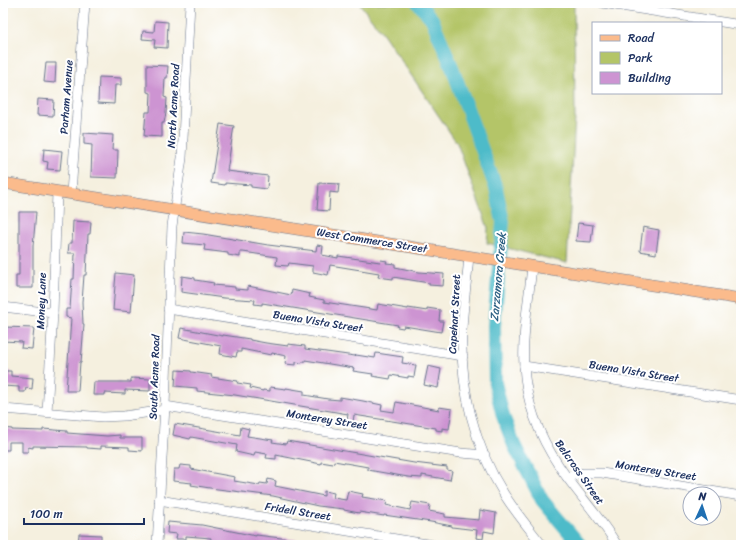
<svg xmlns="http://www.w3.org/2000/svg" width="744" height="548" viewBox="0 0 744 548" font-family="Sriracha,sans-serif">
	<rect width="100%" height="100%" fill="#fff"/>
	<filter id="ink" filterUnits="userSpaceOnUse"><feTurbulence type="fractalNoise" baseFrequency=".025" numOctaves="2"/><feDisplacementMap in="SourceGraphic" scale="8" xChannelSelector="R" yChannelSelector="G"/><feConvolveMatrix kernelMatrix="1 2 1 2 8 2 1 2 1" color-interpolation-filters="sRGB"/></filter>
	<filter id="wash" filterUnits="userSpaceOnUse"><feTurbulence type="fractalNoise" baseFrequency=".012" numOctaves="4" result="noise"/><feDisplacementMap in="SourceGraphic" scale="16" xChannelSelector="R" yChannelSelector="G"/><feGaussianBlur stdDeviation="0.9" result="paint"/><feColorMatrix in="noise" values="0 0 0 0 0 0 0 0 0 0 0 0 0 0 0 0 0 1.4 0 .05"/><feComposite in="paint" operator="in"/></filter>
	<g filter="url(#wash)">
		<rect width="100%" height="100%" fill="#f5f0df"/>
		<path fill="#b4c568" stroke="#687a63" d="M 359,3 L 574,3 L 575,117 L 567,263 L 487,243 L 488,228 L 457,143 L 384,35 Z"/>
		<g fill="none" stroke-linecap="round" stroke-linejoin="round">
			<path stroke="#4ebbc9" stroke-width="14" d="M 418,3 L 432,19 L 452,67 L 496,188 L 503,222 L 494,326 L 495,383 L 503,416 L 514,445 L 542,500 L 580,545"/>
		</g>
		<g id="blocks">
			<g fill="#cd94d2">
				<path d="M 155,21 L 168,22 L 167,48 L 154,47 L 155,40 L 142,39 L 143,31 L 154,32 Z"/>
				<path d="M 46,63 L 56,63 L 55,83 L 44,82 Z"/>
				<path d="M 147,65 L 168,66 L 167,78 L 165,78 L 164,97 L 167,98 L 166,113 L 164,123 L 162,123 L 162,137 L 144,136 L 146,112 L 150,112 L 151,93 L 147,92 Z"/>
				<path d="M 99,77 L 121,78 L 121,85 L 115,85 L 114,104 L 98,103 Z"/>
				<path d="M 38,99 L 54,100 L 53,116 L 37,115 Z"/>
				<path d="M 220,124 L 234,126 L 227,171 L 268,176 L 267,189 L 251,187 L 251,185 L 225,183 L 225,185 L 211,183 Z"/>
				<path d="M 84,133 L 113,135 L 112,150 L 118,150 L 117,178 L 91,177 L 92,145 L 84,144 Z"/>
				<path d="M 44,149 L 62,151 L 60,170 L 47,169 L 48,162 L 43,161 Z"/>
				<path d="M 319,183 L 339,184 L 338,193 L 330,192 L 329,211 L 317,210 Z"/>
				<path d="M 19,212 L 36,212 L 33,246 L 33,288 L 16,288 L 16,275 L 19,275 Z"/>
				<path d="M 73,221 L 91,222 L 90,234 L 88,234 L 86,275 L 84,275 L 82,302 L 83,324 L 84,324 L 82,350 L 81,362 L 80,362 L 78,391 L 66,391 L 71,318 L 66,317 L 66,309 L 70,309 L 72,279 L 74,279 L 75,253 L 68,253 L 69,243 L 72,243 Z"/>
				<path d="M 578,223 L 593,225 L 591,242 L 576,241 Z"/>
				<path d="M 643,227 L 659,230 L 656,254 L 640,251 Z"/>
				<path d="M 184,232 L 203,234 L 268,245 L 316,251 L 317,245 L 323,246 L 322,255 L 338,258 L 338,256 L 380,262 L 381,260 L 387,261 L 386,263 L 395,264 L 395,267 L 419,272 L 444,274 L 443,286 L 429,285 L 429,283 L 393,277 L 393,279 L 378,277 L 379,273 L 330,265 L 328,275 L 313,272 L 313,266 L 289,263 L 288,266 L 276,265 L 277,257 L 243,252 L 240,252 L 240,257 L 228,255 L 228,253 L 204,250 L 205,245 L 183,243 Z"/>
				<path d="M 116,273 L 134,275 L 131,312 L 113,310 Z"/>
				<path d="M 182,276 L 195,278 L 195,280 L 214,283 L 213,285 L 235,287 L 235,289 L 248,290 L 248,286 L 291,295 L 292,290 L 310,294 L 309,297 L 324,300 L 324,302 L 377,310 L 378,304 L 408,309 L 408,308 L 427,311 L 427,308 L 440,310 L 439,321 L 443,321 L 441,332 L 404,326 L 403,328 L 397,327 L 398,325 L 262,303 L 262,305 L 254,304 L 255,300 L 224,298 L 181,292 Z"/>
				<path d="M 3,327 L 34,328 L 32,349 L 21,348 L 22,342 L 3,341 Z"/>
				<path d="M 181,328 L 223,336 L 223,335 L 250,339 L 250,340 L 266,343 L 288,346 L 288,344 L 305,346 L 305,349 L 355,356 L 356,355 L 375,358 L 376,353 L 403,357 L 402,363 L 416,365 L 414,377 L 408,376 L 408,378 L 391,375 L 390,379 L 372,376 L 373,374 L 353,371 L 354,368 L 305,360 L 305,362 L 302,362 L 302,363 L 296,362 L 296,365 L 285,364 L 286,356 L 272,353 L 271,355 L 241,349 L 241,352 L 237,352 L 236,357 L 220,354 L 221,346 L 179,338 Z"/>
				<path d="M 428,366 L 441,369 L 438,388 L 424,385 Z"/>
				<path d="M 176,370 L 191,371 L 191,372 L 212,375 L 211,377 L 238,381 L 237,383 L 251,385 L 250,388 L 263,391 L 263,390 L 270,391 L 270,387 L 286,389 L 286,388 L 304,391 L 304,395 L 328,399 L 340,400 L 340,397 L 363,401 L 382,405 L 381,410 L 394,412 L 396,402 L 439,410 L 439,407 L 452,409 L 449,429 L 442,428 L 442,431 L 436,430 L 436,428 L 354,415 L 353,422 L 347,421 L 348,414 L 235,395 L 197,391 L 197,388 L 175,386 Z"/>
				<path d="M 3,371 L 11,371 L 11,376 L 33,378 L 32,389 L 26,388 L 25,392 L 19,392 L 19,387 L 3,386 Z"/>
				<path d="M 131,378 L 150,379 L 150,391 L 125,390 L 125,394 L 105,393 L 105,395 L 93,395 L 94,382 L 131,382 Z"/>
				<path d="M 175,424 L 240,435 L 241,427 L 249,429 L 247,436 L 273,440 L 272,442 L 286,444 L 287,441 L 414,463 L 447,467 L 447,470 L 452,471 L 450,480 L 422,475 L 422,478 L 408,477 L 368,470 L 368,467 L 334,461 L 333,464 L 321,462 L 321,464 L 276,455 L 276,459 L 266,458 L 267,454 L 255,452 L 254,456 L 236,452 L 237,445 L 191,437 L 190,439 L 173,435 Z"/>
				<path d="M 3,428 L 12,429 L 12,430 L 43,431 L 43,429 L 67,431 L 67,433 L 107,436 L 120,435 L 120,438 L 142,438 L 142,451 L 129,450 L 129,447 L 101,446 L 101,449 L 87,448 L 87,447 L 33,446 L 33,448 L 28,447 L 28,452 L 22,452 L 22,442 L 9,442 L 9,450 L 3,450 Z"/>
				<path d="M 180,465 L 191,466 L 191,469 L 235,477 L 234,481 L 259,485 L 260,483 L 267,484 L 268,479 L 276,481 L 275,486 L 324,496 L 324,491 L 334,493 L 333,498 L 346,500 L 348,491 L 363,494 L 362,497 L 387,501 L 386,505 L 410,510 L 412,502 L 430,505 L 429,511 L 445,514 L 445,517 L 479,520 L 480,510 L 496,513 L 494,533 L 484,531 L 483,539 L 476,538 L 477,530 L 452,527 L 452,526 L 431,522 L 384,515 L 384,516 L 359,512 L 359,513 L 344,510 L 344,509 L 318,506 L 273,496 L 210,488 L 191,485 L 192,483 L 173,481 L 174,469 L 179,469 Z"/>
				<path d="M 168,522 L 202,525 L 256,536 L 256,535 L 290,539 L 304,541 L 303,545 L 223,545 L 210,543 L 211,538 L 186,536 L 186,539 L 176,539 L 177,534 L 167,533 Z"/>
				<path d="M 79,534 L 101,535 L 101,545 L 78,545 Z"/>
			</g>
		</g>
	</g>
	<g filter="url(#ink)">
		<use href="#blocks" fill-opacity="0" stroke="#67738b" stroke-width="1"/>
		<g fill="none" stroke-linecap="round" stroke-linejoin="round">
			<defs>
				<g id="minor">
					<path d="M 602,3 L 741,25"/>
					<path d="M 71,193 L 85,3"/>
					<path d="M 469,256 C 467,281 463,306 462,331 C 460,388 474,446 504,494 C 515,512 529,528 542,545"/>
					<path d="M 532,266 C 529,299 522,333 524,366 C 526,402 539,436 559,466 C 577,493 600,517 617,545"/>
					<path d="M 3,307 L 53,313"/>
					<path d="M 168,309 L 463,356"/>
					<path d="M 524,366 L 741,400"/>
					<path d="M 165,406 L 461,453 L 485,455"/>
					<path d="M 3,409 L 103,417 L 124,416 L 165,410"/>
					<path d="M 47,412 L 53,313 L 57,192"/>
					<path d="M 567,477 L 583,473 L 602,473 L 741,496"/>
					<path d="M 159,500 L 433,545"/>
					<path d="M 157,545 L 165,406 L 172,226 L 182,158 L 190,3"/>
				</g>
				<path id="major" d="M 3,183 L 741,299"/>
			</defs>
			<use href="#minor" stroke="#67738b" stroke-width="10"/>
			<use href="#major" stroke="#67738b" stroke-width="12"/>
			<use href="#minor" stroke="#fff" stroke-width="9"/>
			<use href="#major" stroke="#fbbb8c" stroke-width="11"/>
		</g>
	</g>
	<g text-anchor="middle" stroke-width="4" stroke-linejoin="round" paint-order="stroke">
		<g font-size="11" fill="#1b2f5e" stroke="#fff">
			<text transform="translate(66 97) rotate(-86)" y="4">Parham Avenue</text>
			<text transform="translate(173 106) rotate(-87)" y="4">North Acme Road</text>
			<text transform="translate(372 240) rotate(9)" y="4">West Commerce Street</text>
			<text transform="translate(41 301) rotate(-88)" y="4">Money Lane</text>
			<text transform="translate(454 314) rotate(-87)" y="4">Capehart Street</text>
			<text transform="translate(318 321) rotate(9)" y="4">Buena Vista Street</text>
			<text transform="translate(634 371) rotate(9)" y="4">Buena Vista Street</text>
			<text transform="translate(154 377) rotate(-88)" y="4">South Acme Road</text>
			<text transform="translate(327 419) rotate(9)" y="4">Monterey Street</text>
			<text transform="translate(656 470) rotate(9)" y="4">Monterey Street</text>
			<text transform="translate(580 472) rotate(55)" y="4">Belcross Street</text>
			<text transform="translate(298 511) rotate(9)" y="4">Fridell Street</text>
		</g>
		<g font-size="12" font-style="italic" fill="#2d6083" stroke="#fff">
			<text transform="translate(498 277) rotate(-85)" y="4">Zarzamora Creek</text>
		</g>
	</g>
	<rect width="744" height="548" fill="none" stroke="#fff" stroke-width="16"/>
	<rect x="592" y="22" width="130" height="72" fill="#ffffff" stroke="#a4acbf"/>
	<rect x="600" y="35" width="20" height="6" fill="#fbbb8c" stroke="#a4acbf"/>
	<text x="628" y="42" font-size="12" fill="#1b2f5e">Road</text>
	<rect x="600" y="52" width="20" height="12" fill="#b4c568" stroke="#a4acbf"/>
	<text x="628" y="62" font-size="12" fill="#1b2f5e">Park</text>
	<rect x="600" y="72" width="20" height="12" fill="#cd94d2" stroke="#a4acbf"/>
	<text x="628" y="82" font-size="12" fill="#1b2f5e">Building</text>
	<g transform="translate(702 506) rotate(3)"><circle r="19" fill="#ffffff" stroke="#a4acbf"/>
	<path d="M0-3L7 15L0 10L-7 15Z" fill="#1f6fb2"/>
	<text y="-6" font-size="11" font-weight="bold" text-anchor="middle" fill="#1b2f5e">N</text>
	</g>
	<path d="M24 518v6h120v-6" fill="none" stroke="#1b2f5e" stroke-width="2"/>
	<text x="30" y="518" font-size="12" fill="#1b2f5e" stroke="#ffffff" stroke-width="3" paint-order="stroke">100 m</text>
</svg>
